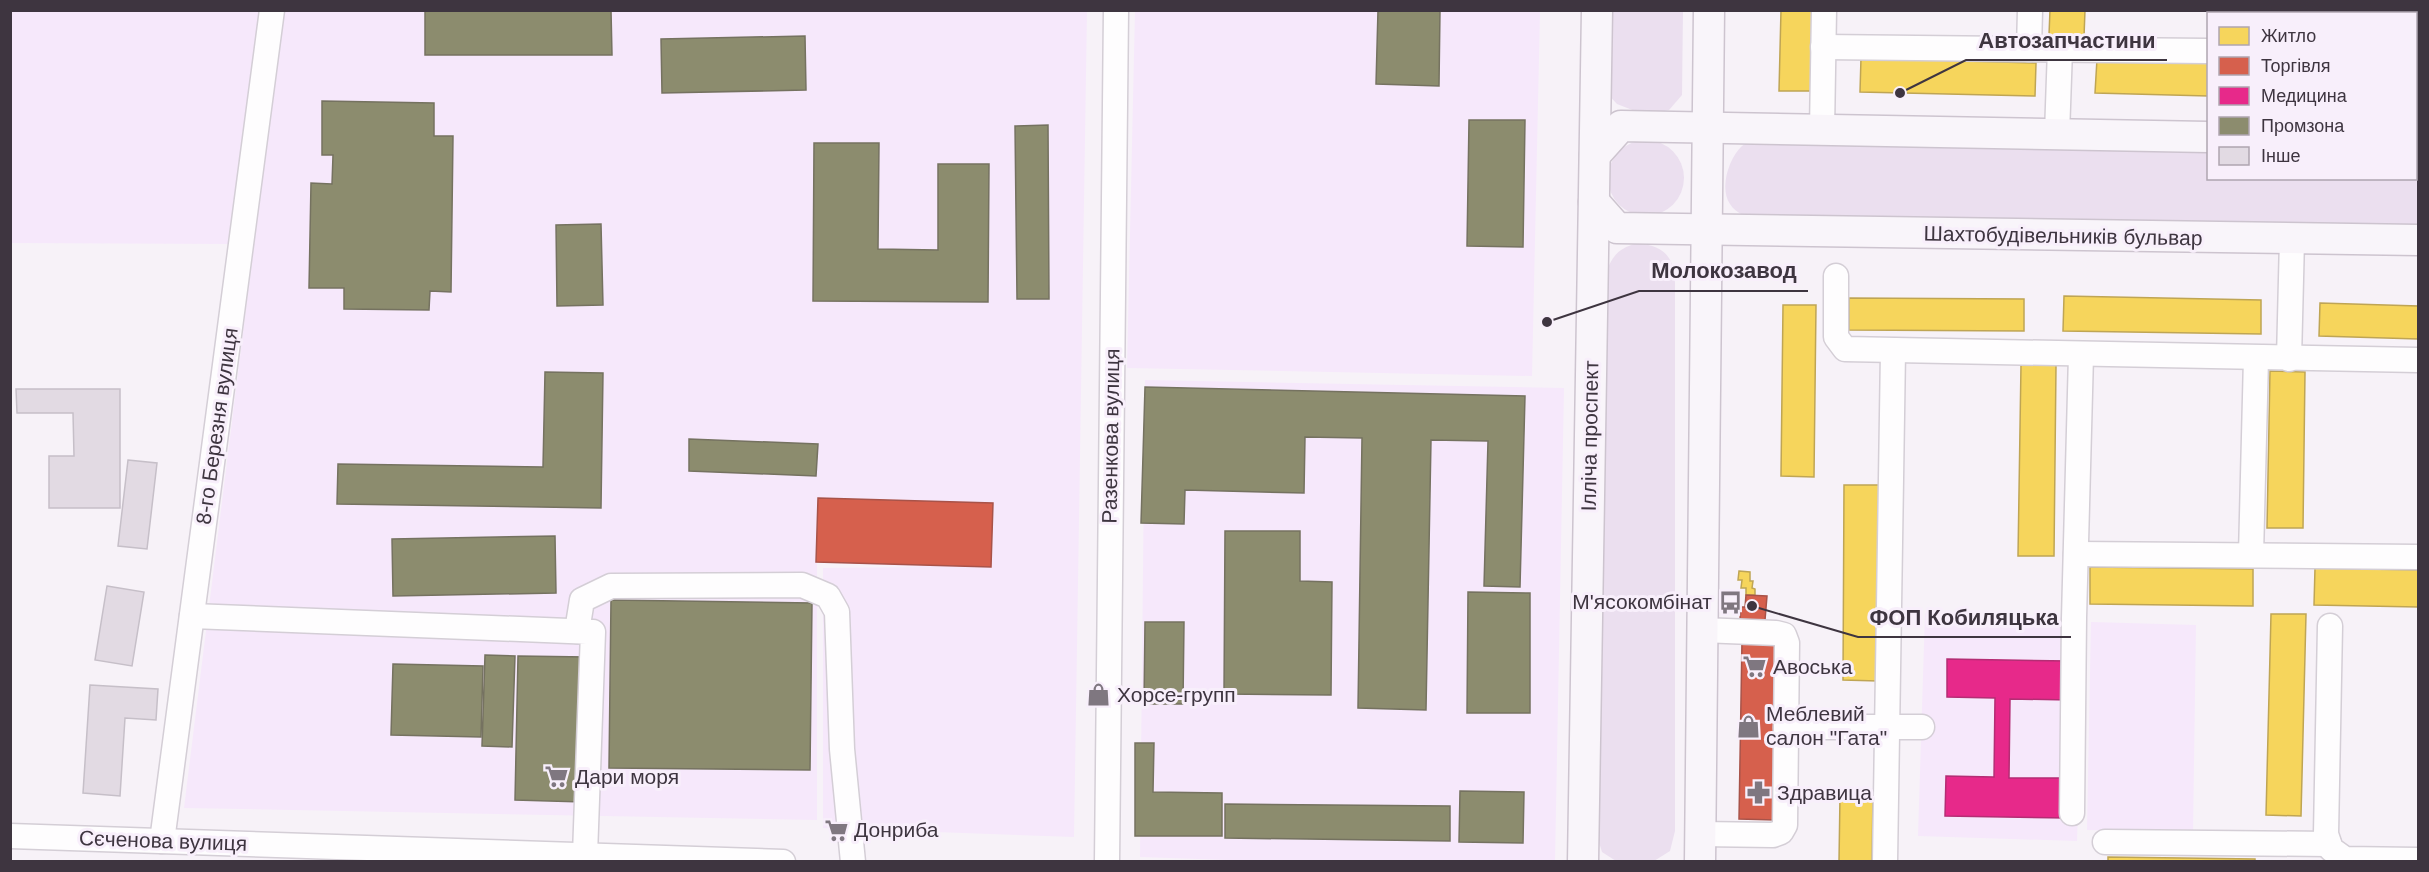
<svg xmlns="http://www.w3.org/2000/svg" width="2429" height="872" viewBox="0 0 2429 872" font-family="Arial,sans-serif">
	<rect width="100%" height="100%" fill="#f7f2f8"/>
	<g fill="#f6e8fb">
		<path d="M 11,10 L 259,11 L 228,244 L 11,243 Z"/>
		<path d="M 283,11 L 1087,11 L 1074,837 L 823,828 L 823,568 L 923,567 L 817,562 L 817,820 L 184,808 Z"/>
		<path d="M 1135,11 L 1540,11 L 1532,376 L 1127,368 Z"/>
		<path d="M 1145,380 L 1564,388 L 1555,861 L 1284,862 L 1140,857 Z"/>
		<path d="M 1925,613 L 2084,618 L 2077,841 L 1918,836 Z"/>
		<path d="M 2091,622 L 2196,625 L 2193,832 L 2087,830 Z"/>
	</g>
	<g fill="#ebdfef">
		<path d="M 1609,11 L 1683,11 L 1682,95 L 1669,110 L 1656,113 L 1640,113 L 1617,104 L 1607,93 Z"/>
		<path d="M 1759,139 L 2208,148 L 2208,178 L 2416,178 L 2416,152 L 2418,153 L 2418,234 L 1759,221 C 1748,217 1736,214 1730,204 C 1719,188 1729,158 1742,146 C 1746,142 1754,141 1759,139 Z"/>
		<circle cx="1646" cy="178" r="38"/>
		<path d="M 1637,243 C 1664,246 1674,256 1675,283 L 1675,831 L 1670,851 L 1654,861 L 1616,861 L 1602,852 L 1597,836 L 1603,281 C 1611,259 1614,250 1637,243 Z"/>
	</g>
	<g fill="#f6d55c" stroke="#bfa554" stroke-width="1.5">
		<path d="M 1781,10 L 1814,10 L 1813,91 L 1779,91 Z"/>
		<path d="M 2050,10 L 2085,10 L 2084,37 L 2049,35 Z"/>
		<rect x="2258" y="10" width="34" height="4"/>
		<path d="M 1861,58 L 2036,63 L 2035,96 L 1860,92 Z"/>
		<path d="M 2097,59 L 2208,63 L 2208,96 L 2095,93 Z"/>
		<rect x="2416" y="63" width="2" height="33"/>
		<path d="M 2064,296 L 2261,300 L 2261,334 L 2063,331 Z"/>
		<path d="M 1849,298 L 2024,299 L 2024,331 L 1849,330 Z"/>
		<path d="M 2320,303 L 2418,306 L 2418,339 L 2319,336 Z"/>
		<path d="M 1783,305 L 1816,305 L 1814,477 L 1781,476 Z"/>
		<path d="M 2021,365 L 2056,365 L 2054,556 L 2018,556 Z"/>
		<path d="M 2270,371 L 2305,372 L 2303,528 L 2267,528 Z"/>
		<path d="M 1844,485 L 1880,485 L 1878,681 L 1843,680 Z"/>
		<path d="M 2090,567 L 2253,569 L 2253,606 L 2090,604 Z"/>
		<path d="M 2315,568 L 2418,570 L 2418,607 L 2314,605 Z"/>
		<path d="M 1739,571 L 1750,572 L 1750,581 L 1753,581 L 1752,588 L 1755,589 L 1755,595 L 1746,595 L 1746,588 L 1741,588 L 1742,580 L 1738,580 Z"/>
		<path d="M 2271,614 L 2306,614 L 2301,816 L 2266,815 Z"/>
		<path d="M 1840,796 L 1873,796 L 1872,862 L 1839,862 Z"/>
		<path d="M 2108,857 L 2255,859 L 2255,862 L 2108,862 Z"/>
	</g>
	<g fill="#d6604d" stroke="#a85349" stroke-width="1.5">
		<path d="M 818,498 L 993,503 L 991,567 L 816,562 Z"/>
		<path d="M 1746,595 L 1767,596 L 1765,620 L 1740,619 L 1741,607 L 1745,607 Z"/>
		<path d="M 1742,640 L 1777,640 L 1775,820 L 1739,819 Z"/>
	</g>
	<path fill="#e7298a" stroke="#b42d74" stroke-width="1.5" d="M 1947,659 L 2069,661 L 2069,700 L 2010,699 L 2009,778 L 2068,778 L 2067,818 L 1945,816 L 1946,776 L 1994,777 L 1995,698 L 1947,697 Z"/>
	<g fill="#8c8c6e" stroke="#757260" stroke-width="1.5">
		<path d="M 425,10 L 611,10 L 612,55 L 425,55 Z"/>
		<path d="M 1378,10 L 1440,10 L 1439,86 L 1376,84 Z"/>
		<path d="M 805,36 L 806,90 L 662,93 L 661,39 Z"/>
		<path d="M 322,101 L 434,103 L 434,136 L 453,136 L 451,292 L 430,291 L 429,310 L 344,309 L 344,288 L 309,288 L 311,183 L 332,184 L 333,155 L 322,155 Z"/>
		<path d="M 1469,120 L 1525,120 L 1523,247 L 1467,246 Z"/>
		<path d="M 1048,125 L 1049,299 L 1017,299 L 1015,126 Z"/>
		<path d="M 814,143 L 879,143 L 878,249 L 938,250 L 938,164 L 989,164 L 988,302 L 813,301 Z"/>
		<path d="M 601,224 L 603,305 L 557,306 L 556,225 Z"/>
		<path d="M 545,372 L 603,373 L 601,508 L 337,504 L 338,464 L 543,467 Z"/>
		<path d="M 1145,387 L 1525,396 L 1520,587 L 1484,586 L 1488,441 L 1431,440 L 1426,710 L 1358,708 L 1362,438 L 1305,437 L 1304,493 L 1185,490 L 1184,524 L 1141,523 Z"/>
		<path d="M 689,439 L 818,444 L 816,476 L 689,471 Z"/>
		<path d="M 1225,531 L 1300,531 L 1300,581 L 1332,582 L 1331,695 L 1224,694 Z"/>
		<path d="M 555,536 L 556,593 L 393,596 L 392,539 Z"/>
		<path d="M 1468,592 L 1530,593 L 1530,713 L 1467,713 Z"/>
		<path d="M 611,600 L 812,603 L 810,770 L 609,768 Z"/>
		<path d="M 1145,622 L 1184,622 L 1183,704 L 1144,704 Z"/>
		<path d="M 485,655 L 515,656 L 512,747 L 482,746 Z"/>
		<path d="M 518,656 L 587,657 L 583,802 L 515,800 Z"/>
		<path d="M 393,664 L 483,666 L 481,737 L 391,735 Z"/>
		<path d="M 1135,743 L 1154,743 L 1153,792 L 1222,793 L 1222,836 L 1135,836 Z"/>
		<path d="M 1460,791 L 1524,792 L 1523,843 L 1459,842 Z"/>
		<path d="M 1225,804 L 1450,806 L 1450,841 L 1225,838 Z"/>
	</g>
	<g fill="#e2dae3" stroke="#c6bfc8" stroke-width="1.5">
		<path d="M 16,389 L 120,389 L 120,508 L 49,508 L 49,456 L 74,456 L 73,413 L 17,413 Z"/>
		<path d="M 128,460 L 157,463 L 147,549 L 118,546 Z"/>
		<path d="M 107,586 L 144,592 L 132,666 L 95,660 Z"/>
		<path d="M 90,685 L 158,689 L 156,720 L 125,718 L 120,796 L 83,793 Z"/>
	</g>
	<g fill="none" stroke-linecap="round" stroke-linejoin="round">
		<defs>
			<g id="minor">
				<path d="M 2239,14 L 2239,10"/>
				<path d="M 1823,47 L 2208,51"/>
				<path d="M 2029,49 L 2030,10"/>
				<path d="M 2416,53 L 2418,53"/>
				<path d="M 1822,130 L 1824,10"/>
				<path d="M 2057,134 L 2060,49"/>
				<path d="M 1836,276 L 1836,337 L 1845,349 L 2418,360"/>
				<path d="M 2289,359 L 2292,239"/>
				<path d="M 2076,554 L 2418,557"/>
				<path d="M 2251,555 L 2256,358"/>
				<path d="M 192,616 L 593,632 L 585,855 L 583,862"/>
				<path d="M 2330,626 L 2326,834 L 2331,849 L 2345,859 L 2418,860"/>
				<path d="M 577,631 L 582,600 L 611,586 L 802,585 L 828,596 L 837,612 L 842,749 L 853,862"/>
				<path d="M 1786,727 L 1922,727"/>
				<path d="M 2072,813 L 2074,618 L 2081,355"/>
				<path d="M 1700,834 L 1773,835 L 1781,832 L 1785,825 L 1787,643 L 1784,635 L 1776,633 L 1702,630"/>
				<path d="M 10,836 L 783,862"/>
				<path d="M 162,841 L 272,10"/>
				<path d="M 2105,842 L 2329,844"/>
				<path d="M 1107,862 L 1116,10"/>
				<path d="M 1885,862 L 1893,351"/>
			</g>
			<g id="major">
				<path d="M 2416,141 L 2418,141"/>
				<path d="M 1595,155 L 1621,126 L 2208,137"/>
				<path d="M 1594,202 L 1617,228 L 2418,240"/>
				<path d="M 1583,862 L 1597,10"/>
				<path d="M 1700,862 L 1709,10"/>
			</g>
		</defs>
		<use href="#minor" stroke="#d4ced6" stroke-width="27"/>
		<use href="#major" stroke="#cdc4cf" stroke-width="33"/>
		<use href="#minor" stroke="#fefdfe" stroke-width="24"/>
		<use href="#major" stroke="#f9f5fa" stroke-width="30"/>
	</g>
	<defs>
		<symbol id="bus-bare" viewBox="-9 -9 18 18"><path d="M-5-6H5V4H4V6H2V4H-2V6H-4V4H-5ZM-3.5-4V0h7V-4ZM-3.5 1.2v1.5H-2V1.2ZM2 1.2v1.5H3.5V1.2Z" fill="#7f7780" stroke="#f8effb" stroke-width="2.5" paint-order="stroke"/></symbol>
		<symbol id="supermarket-bare" viewBox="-9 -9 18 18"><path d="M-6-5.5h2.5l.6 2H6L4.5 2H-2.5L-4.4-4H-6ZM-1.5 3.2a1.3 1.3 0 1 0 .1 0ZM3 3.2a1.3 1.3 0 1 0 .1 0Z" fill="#7f7780" stroke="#f8effb" stroke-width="2.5" paint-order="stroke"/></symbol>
		<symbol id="shop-bare" viewBox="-9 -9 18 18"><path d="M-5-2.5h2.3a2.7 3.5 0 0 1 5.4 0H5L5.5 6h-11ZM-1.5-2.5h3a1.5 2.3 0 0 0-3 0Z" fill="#7f7780" stroke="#f8effb" stroke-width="2.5" paint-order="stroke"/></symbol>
		<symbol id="pharmacy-bare" viewBox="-9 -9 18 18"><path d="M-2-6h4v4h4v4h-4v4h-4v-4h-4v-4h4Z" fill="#7f7780" stroke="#f8effb" stroke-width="2.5" paint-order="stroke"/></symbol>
	</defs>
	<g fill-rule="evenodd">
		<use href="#bus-bare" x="1714" y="586" width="33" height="33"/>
		<use href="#supermarket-bare" x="1738" y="650" width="33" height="33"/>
		<use href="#shop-bare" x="1082" y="678" width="33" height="33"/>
		<use href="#shop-bare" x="1732" y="710" width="33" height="33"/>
		<use href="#supermarket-bare" x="540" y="760" width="33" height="33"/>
		<use href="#pharmacy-bare" x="1742" y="776" width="33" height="33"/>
		<use href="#supermarket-bare" x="820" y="814" width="33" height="33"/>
	</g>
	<g text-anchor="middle" stroke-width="6" stroke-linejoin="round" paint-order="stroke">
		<g font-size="21" fill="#3e3540" stroke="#f8effb">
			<text transform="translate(2063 236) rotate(1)" y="7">Шахтобудівельників бульвар</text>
			<text transform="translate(217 426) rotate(-82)" y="7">8-го Березня вулиця</text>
			<text transform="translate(1111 436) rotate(-89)" y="7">Разенкова вулиця</text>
			<text transform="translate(1590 436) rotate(-89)" y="7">Ілліча проспект</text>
			<text transform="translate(163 841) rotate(2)" y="7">Сєченова вулиця</text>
		</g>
		<g font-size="21" fill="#3e3540" stroke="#f8effb" text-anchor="start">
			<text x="1712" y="609" text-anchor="end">М'ясокомбінат</text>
			<text x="1773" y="674">Авоська</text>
			<text x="1117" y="702">Хорсе-групп</text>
			<text x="1766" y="721">Меблевий<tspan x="1766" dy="24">салон "Гата"</tspan></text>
			<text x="575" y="784">Дари моря</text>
			<text x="1777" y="800">Здравица</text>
			<text x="854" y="837">Донриба</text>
		</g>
	</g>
	<path fill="none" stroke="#3e3540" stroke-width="2" d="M1900 93L1966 60H2167M1547 322L1639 291H1808M1752 606L1858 637H2071"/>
	<g fill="#3e3540" stroke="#f8effb" stroke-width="2">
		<circle cx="1900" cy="93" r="6"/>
		<circle cx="1547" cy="322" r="6"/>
		<circle cx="1752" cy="606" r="6"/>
	</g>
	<g font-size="22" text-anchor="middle" font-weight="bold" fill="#3e3540" stroke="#f8effb" stroke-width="6" stroke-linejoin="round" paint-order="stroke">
		<text x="2067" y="48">Автозапчастини</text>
		<text x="1724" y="278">Молокозавод</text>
		<text x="1964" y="625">ФОП Кобиляцька</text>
	</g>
	<rect width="2429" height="872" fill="none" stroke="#3e3540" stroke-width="24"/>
	<rect x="2207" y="12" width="210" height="168" fill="#f8effb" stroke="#aea5b0" stroke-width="1.5"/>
	<rect x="2219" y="27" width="30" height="18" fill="#f6d55c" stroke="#aea5b0" stroke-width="1.5"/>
	<text x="2261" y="42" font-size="18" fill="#3e3540">Житло</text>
	<rect x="2219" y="57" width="30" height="18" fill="#d6604d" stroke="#aea5b0" stroke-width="1.5"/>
	<text x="2261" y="72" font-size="18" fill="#3e3540">Торгівля</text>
	<rect x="2219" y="87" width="30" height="18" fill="#e7298a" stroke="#aea5b0" stroke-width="1.5"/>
	<text x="2261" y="102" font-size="18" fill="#3e3540">Медицина</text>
	<rect x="2219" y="117" width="30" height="18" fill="#8c8c6e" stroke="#aea5b0" stroke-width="1.5"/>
	<text x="2261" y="132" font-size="18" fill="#3e3540">Промзона</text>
	<rect x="2219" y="147" width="30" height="18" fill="#e2dae3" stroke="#aea5b0" stroke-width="1.5"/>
	<text x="2261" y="162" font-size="18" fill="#3e3540">Інше</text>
</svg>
